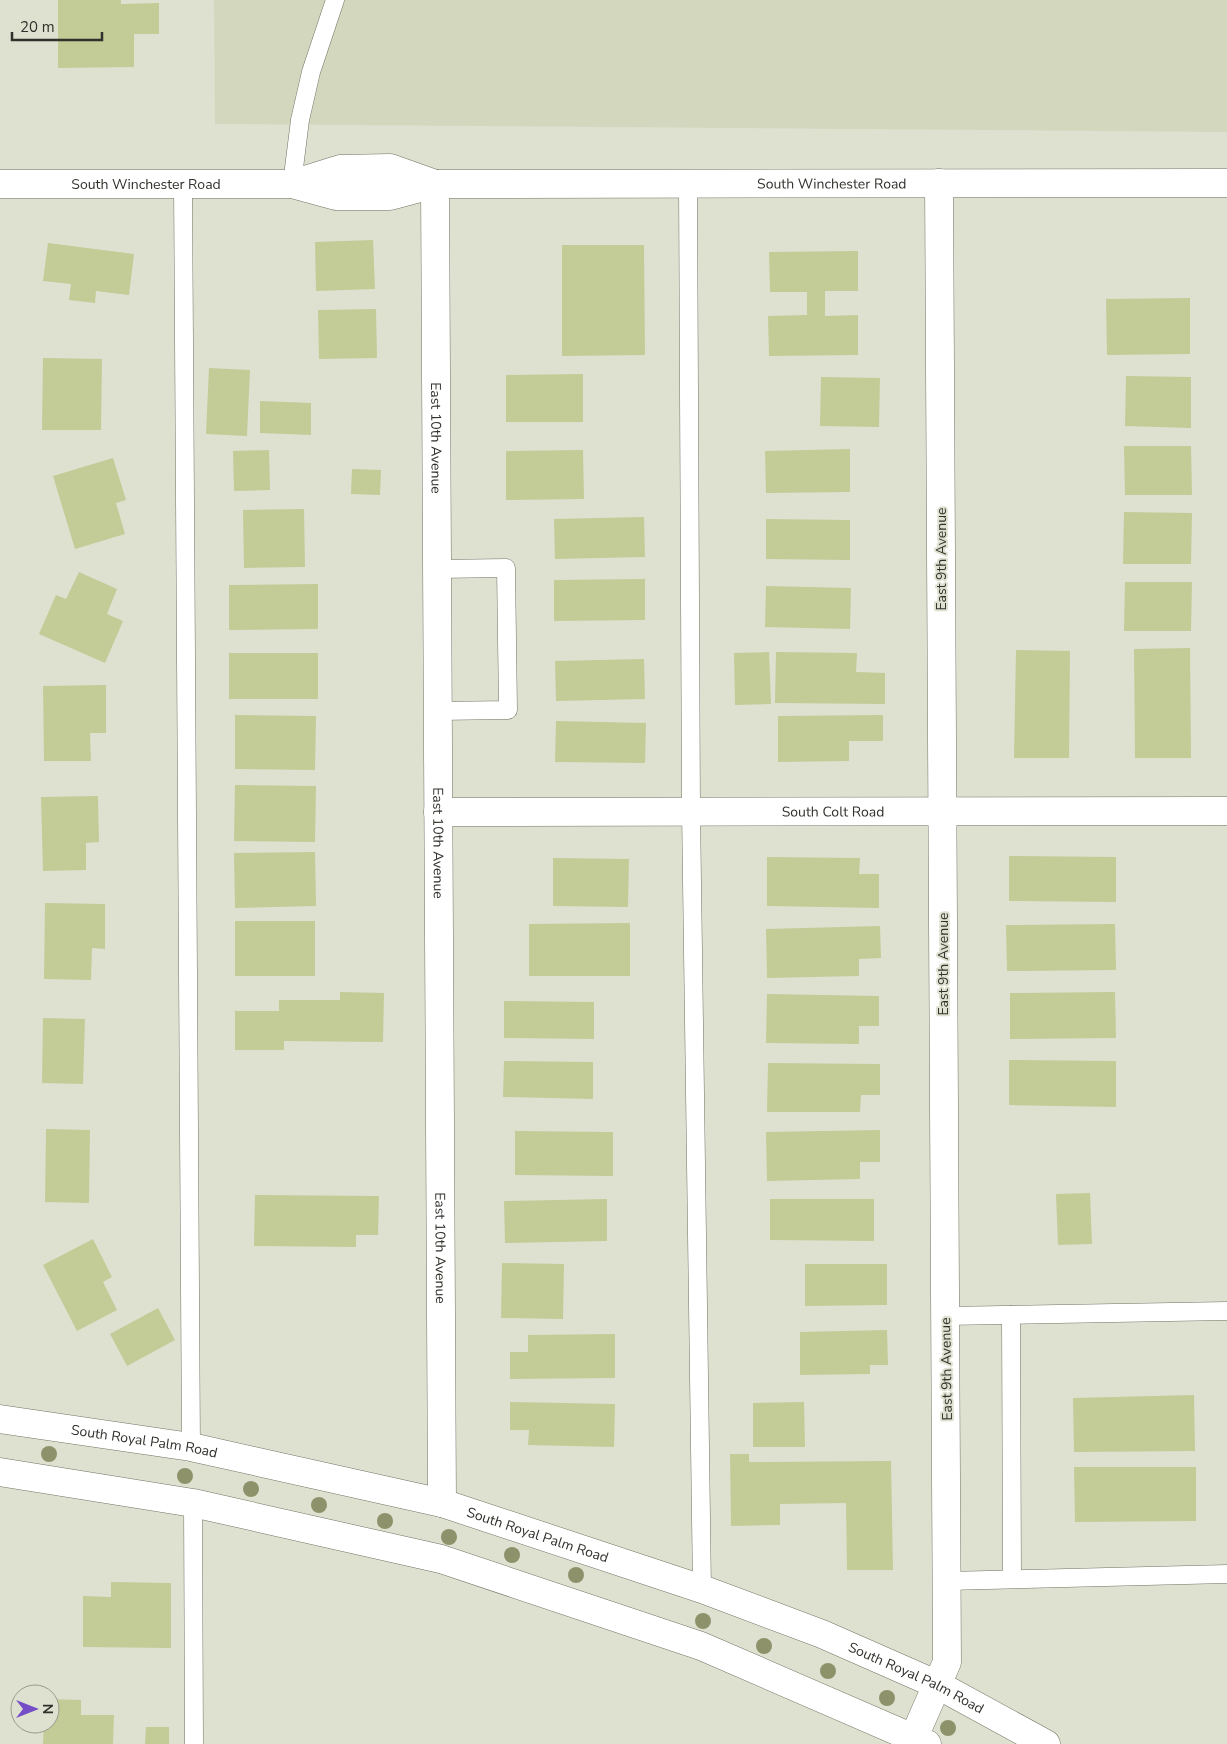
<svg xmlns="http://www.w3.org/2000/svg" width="1227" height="1744" viewBox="0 0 1227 1744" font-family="'Nunito Sans',sans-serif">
	<rect width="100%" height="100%" fill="#dfe1d0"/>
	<path fill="#d3d7be" d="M 214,0 L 1227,0 L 1227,132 L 215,124 Z"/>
	<g fill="#c3cb97">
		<path d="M 58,0 L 121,0 L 121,4 L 159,3 L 159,34 L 134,34 L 134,67 L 58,68 Z"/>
		<path d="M 373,240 L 375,289 L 316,291 L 315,242 Z"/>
		<path d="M 48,243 L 134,254 L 129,295 L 96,291 L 95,303 L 69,300 L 71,284 L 43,281 Z"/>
		<path d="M 562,245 L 644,245 L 645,355 L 562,356 Z"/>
		<path d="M 858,251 L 858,291 L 825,291 L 825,316 L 858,315 L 858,355 L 769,356 L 768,316 L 807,315 L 807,292 L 770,292 L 769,252 Z"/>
		<path d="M 1190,298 L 1190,354 L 1107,355 L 1106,299 Z"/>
		<path d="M 376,309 L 377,358 L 319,359 L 318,310 Z"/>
		<path d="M 43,358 L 102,359 L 101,430 L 42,430 Z"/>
		<path d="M 209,368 L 250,370 L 247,436 L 206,434 Z"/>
		<path d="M 583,374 L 583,422 L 506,422 L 506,375 Z"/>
		<path d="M 1126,376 L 1191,377 L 1191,428 L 1125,426 Z"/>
		<path d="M 821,377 L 880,378 L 879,427 L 820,426 Z"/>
		<path d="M 260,401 L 311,403 L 311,435 L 260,433 Z"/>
		<path d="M 1124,446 L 1191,446 L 1192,495 L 1125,495 Z"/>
		<path d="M 850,449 L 850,492 L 766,493 L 765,451 Z"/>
		<path d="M 269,450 L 270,490 L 234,491 L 233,451 Z"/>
		<path d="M 583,450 L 584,499 L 506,500 L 506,451 Z"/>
		<path d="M 113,458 L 126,500 L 116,503 L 125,534 L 75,549 L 53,476 Z"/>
		<path d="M 352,469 L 381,470 L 380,495 L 351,494 Z"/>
		<path d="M 304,509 L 305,567 L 244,568 L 243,510 Z"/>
		<path d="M 1124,512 L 1192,513 L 1191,564 L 1123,564 Z"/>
		<path d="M 644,517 L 645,557 L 555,559 L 554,519 Z"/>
		<path d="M 766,519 L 850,520 L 850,560 L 766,559 Z"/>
		<path d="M 79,572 L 117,589 L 107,614 L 123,621 L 105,663 L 39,634 L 56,595 L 66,599 Z"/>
		<path d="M 645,579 L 645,620 L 554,621 L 554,580 Z"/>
		<path d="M 1125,582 L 1192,582 L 1191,631 L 1124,631 Z"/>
		<path d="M 318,584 L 318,629 L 229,630 L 229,585 Z"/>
		<path d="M 766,586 L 851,588 L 850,629 L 765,627 Z"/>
		<path d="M 1190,648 L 1191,758 L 1135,758 L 1134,649 Z"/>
		<path d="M 1016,650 L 1070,651 L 1069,758 L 1014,758 Z"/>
		<path d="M 769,652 L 771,704 L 735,705 L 734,653 Z"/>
		<path d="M 776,652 L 857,653 L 856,672 L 885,673 L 885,704 L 775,703 Z"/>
		<rect x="229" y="653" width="89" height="46"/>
		<path d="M 644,659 L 645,699 L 556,701 L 555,661 Z"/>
		<path d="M 106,685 L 106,733 L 90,733 L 91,761 L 44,761 L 43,686 Z"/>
		<path d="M 235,715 L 316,716 L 315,770 L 235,769 Z"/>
		<path d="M 883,715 L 883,741 L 849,741 L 849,761 L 778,762 L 778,716 Z"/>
		<path d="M 556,721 L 646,723 L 645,763 L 555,762 Z"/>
		<path d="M 235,785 L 316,786 L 315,842 L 234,841 Z"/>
		<path d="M 98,796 L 99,842 L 86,843 L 86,870 L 43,871 L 41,797 Z"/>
		<path d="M 315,852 L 316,906 L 235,908 L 234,853 Z"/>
		<path d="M 1009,856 L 1116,857 L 1116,902 L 1009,901 Z"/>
		<path d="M 767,857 L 860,858 L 859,874 L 879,874 L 879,908 L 767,906 Z"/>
		<path d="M 553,858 L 629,859 L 628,907 L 553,906 Z"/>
		<path d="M 45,903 L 105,904 L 105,949 L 92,948 L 91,980 L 44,979 Z"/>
		<rect x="235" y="921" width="80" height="55"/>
		<path d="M 630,923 L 630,976 L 529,976 L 529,924 Z"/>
		<path d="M 1115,924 L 1116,970 L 1007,971 L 1006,925 Z"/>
		<path d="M 880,926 L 881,958 L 859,959 L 859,976 L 767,978 L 766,929 Z"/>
		<path d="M 340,992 L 384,993 L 383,1042 L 284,1041 L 284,1050 L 235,1050 L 235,1011 L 279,1011 L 279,1000 L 340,1000 Z"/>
		<path d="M 1115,992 L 1116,1038 L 1010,1039 L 1010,993 Z"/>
		<path d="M 767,994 L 879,996 L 879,1026 L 859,1026 L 859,1044 L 766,1043 Z"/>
		<path d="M 504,1001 L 594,1002 L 594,1039 L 504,1038 Z"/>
		<path d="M 43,1018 L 85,1019 L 83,1084 L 42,1083 Z"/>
		<path d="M 1009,1060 L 1116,1061 L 1116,1107 L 1009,1105 Z"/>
		<path d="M 504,1061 L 593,1062 L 593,1099 L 503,1097 Z"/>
		<path d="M 768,1063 L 880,1064 L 880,1095 L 861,1095 L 860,1112 L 767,1112 Z"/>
		<path d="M 46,1129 L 90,1130 L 89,1203 L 45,1202 Z"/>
		<path d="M 880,1130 L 880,1162 L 860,1162 L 860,1179 L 767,1181 L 766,1132 Z"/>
		<path d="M 515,1131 L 613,1132 L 613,1176 L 515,1175 Z"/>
		<path d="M 1090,1193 L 1092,1244 L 1058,1245 L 1056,1194 Z"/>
		<path d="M 255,1195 L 379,1196 L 378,1235 L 356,1235 L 356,1247 L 254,1246 Z"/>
		<path d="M 607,1199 L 607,1241 L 505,1243 L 504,1201 Z"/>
		<path d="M 770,1199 L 874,1199 L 874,1241 L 770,1240 Z"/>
		<path d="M 93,1239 L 112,1277 L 103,1282 L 117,1310 L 77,1331 L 43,1265 Z"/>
		<path d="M 502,1263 L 564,1264 L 563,1319 L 501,1318 Z"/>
		<path d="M 805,1264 L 887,1264 L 887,1305 L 805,1306 Z"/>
		<path d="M 158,1308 L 175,1340 L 127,1366 L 110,1334 Z"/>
		<path d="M 887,1330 L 888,1365 L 870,1365 L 870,1374 L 800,1375 L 800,1332 Z"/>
		<path d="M 615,1334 L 615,1378 L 510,1379 L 510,1352 L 528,1352 L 528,1335 Z"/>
		<path d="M 1194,1395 L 1195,1451 L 1074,1452 L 1073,1398 Z"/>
		<path d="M 510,1402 L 615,1404 L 614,1447 L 528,1445 L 529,1430 L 510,1430 Z"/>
		<path d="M 804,1402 L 805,1447 L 753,1447 L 753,1403 Z"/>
		<path d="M 730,1454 L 749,1454 L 749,1462 L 891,1461 L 893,1570 L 847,1570 L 846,1503 L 780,1504 L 780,1525 L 731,1526 Z"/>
		<path d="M 1074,1467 L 1196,1467 L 1196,1521 L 1075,1522 Z"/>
		<path d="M 111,1582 L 171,1583 L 171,1648 L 83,1647 L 83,1596 L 111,1597 Z"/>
		<path d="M 50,1699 L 81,1700 L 81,1715 L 114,1715 L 113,1744 L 43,1744 L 44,1724 L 50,1724 Z"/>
		<path d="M 146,1727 L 169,1727 L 169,1744 L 145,1744 Z"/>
	</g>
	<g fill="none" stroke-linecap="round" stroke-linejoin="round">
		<defs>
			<g id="service">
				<path d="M 688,183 L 691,810 L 702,1589"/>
				<path d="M 183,184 L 191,1447"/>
				<path d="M 292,184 L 300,120 L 311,72 L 335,0"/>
				<path d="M 437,569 L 506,568 L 508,710 L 438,711"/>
				<path d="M 1011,1315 L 1012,1579"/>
				<path d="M 945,1316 L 1227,1311"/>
				<path d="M 193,1503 L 194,1744"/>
				<path d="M 947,1581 L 1227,1574"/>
			</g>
			<g id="minor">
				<path id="s1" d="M 0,184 L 292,184 L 336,196 L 390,196 L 435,184 L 1227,183"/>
				<path d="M 292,184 L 340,169 L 390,168 L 435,184"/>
				<path id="s2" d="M 435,184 L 442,1503"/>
				<path id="s3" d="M 438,812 L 1227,811"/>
				<path id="s4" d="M 0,1419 L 191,1447 L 442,1503 L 702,1589 L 822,1634 L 938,1685 L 1046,1744"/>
				<path d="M 0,1472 L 193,1503 L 441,1559 L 701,1646 L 927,1744"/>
				<path d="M 914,1737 L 947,1662 L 939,183"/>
			</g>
		</defs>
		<use href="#service" stroke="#717464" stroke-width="19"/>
		<use href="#minor" stroke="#717464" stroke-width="29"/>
		<use href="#service" stroke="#fff" stroke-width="18"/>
		<use href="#minor" stroke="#fff" stroke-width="28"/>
	</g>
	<g fill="#8e926b">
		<circle cx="49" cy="1454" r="8"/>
		<circle cx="185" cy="1476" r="8"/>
		<circle cx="251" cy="1489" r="8"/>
		<circle cx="319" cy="1505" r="8"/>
		<circle cx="385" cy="1521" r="8"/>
		<circle cx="449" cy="1537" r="8"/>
		<circle cx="512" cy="1555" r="8"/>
		<circle cx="576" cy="1575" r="8"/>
		<circle cx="703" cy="1621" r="8"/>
		<circle cx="764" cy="1646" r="8"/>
		<circle cx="828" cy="1671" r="8"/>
		<circle cx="887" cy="1698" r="8"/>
		<circle cx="948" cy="1728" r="8"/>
	</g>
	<g text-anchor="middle" stroke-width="4" stroke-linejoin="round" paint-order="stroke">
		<g font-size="14" fill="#30312b" stroke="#dfe1d0">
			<text dy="5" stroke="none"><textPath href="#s1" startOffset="835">South Winchester Road</textPath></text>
			<text dy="5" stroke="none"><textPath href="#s1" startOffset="146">South Winchester Road</textPath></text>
			<text dy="5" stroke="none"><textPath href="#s2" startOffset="254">East 10th Avenue</textPath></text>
			<text transform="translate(941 559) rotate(-90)" y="5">East 9th Avenue</text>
			<text dy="5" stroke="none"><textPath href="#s3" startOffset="395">South Colt Road</textPath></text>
			<text dy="5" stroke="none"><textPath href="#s2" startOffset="659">East 10th Avenue</textPath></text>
			<text transform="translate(943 964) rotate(-90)" y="5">East 9th Avenue</text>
			<text dy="5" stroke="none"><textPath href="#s2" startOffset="1064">East 10th Avenue</textPath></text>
			<text transform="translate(946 1369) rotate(-91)" y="5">East 9th Avenue</text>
			<text dy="5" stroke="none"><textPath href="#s4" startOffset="146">South Royal Palm Road</textPath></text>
			<text dy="5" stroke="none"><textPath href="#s4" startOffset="551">South Royal Palm Road</textPath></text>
			<text dy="5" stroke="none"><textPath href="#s4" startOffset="956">South Royal Palm Road</textPath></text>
		</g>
	</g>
	<g transform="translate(35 1709) rotate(90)"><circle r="24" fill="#dfe1d0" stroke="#999b8e"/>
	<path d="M0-4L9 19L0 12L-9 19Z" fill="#754dc6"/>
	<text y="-8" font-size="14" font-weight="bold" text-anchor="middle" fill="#30312b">N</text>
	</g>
	<path d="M12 32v8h90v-8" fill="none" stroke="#30312b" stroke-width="2.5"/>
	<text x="20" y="32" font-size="15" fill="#30312b" stroke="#dfe1d0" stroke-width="4" paint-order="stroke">20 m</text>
</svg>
